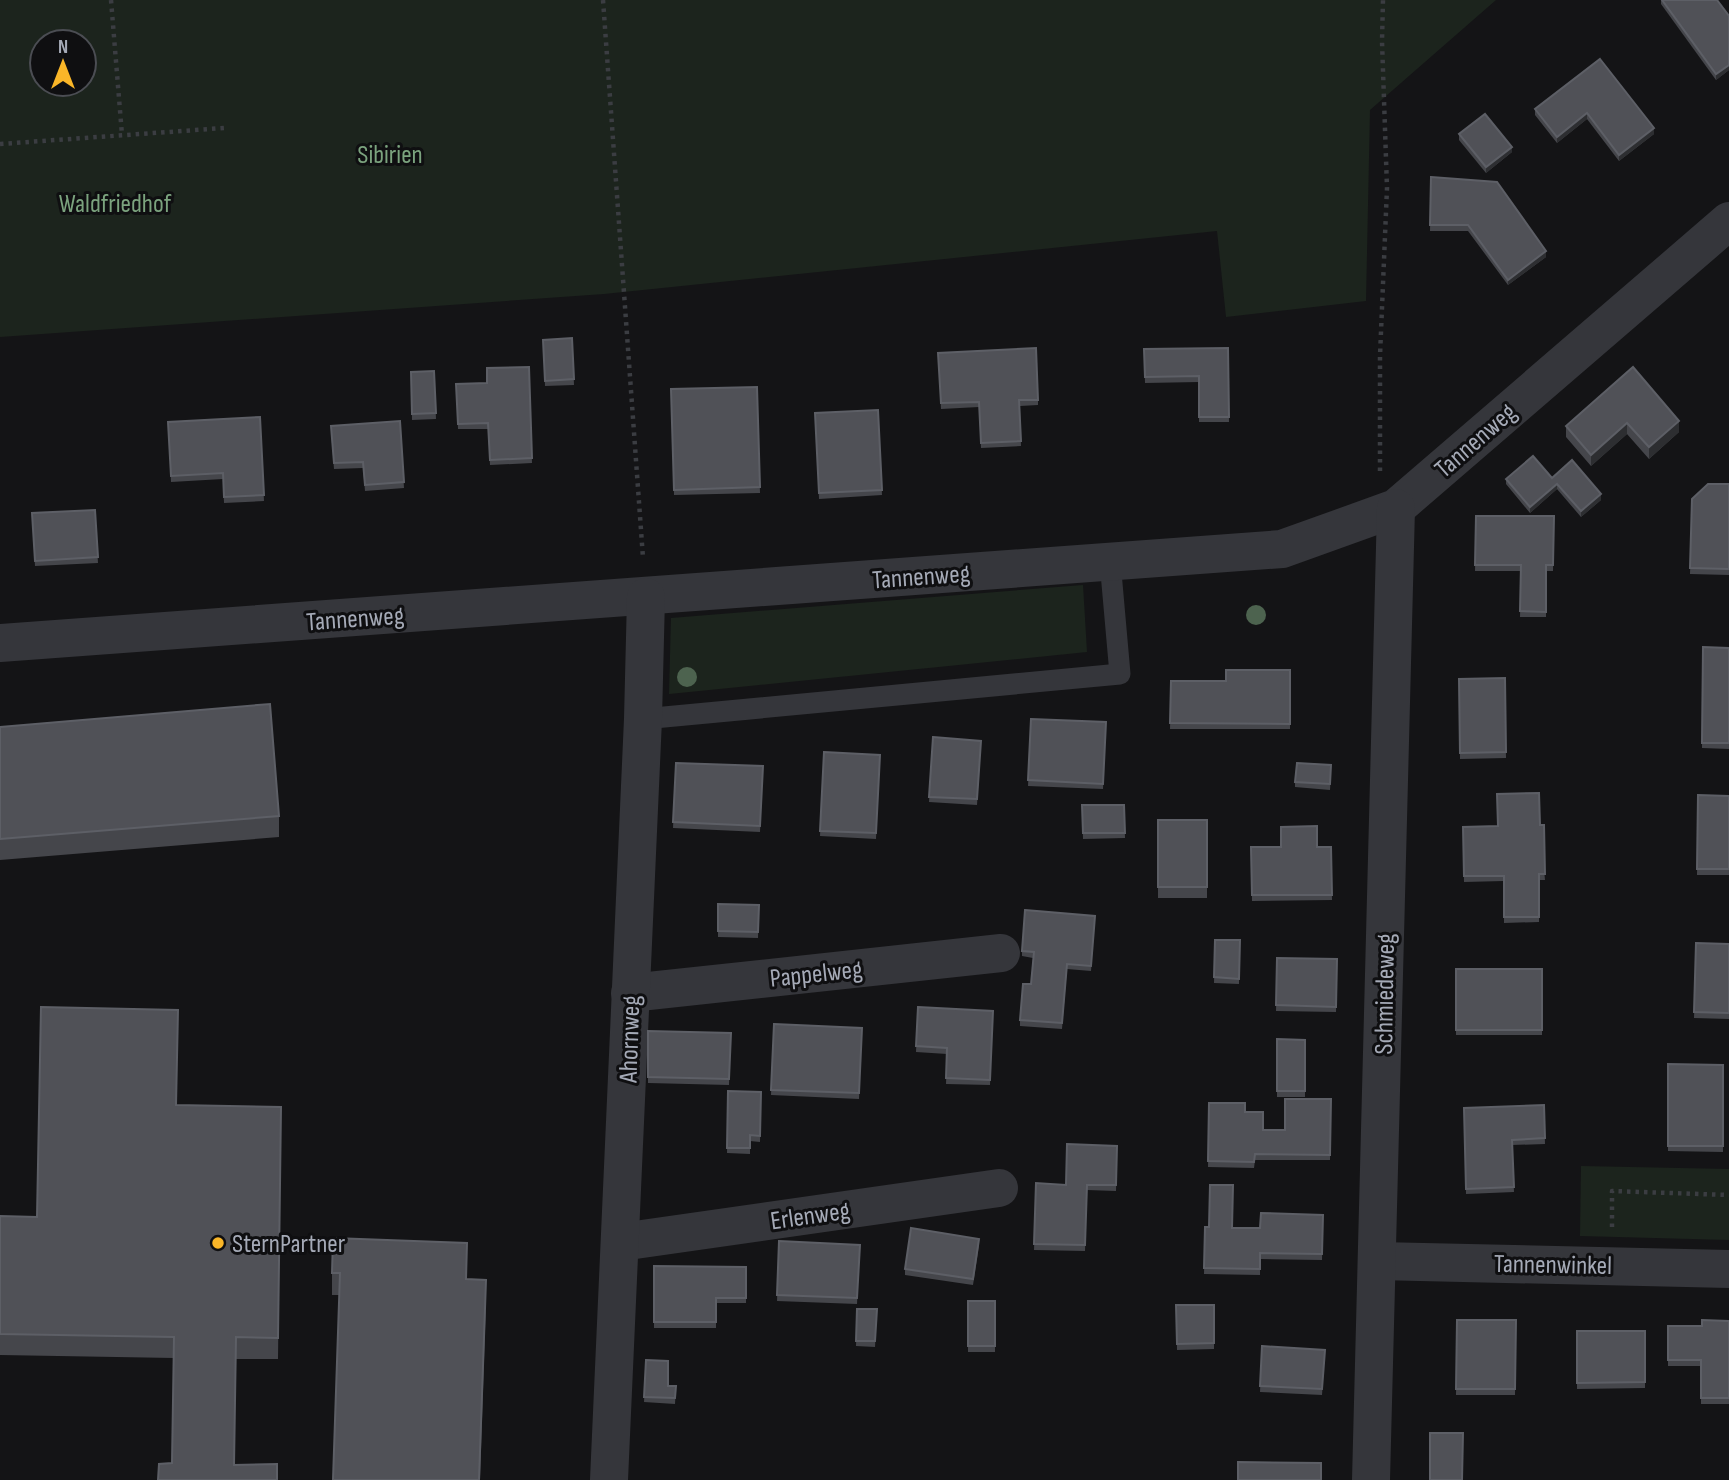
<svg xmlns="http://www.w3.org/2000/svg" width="1729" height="1480" viewBox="0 0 1729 1480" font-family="'Sofia Sans Condensed',sans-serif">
	<rect width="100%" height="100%" fill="#141416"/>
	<g fill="#1c241d" fill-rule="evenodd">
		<path d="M 0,0 L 1496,0 L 1370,110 L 1366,301 L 1226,317 L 1217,231 L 604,294 L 0,337 ZM 42,42 L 84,42 L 84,84 L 42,84 Z"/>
		<path d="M 1083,585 L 1087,652 L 669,694 L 671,618 Z"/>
		<path d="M 1581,1166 L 1729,1169 L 1729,1240 L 1580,1236 Z"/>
	</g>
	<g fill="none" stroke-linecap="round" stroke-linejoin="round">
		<g stroke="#3b3d42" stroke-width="4.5" stroke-dasharray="3.5 5" stroke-linecap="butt">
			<path d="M 111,0 L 122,135"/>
			<path d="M 603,0 L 643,558"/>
			<path d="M 0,144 L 224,128"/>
			<path d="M 1380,471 L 1380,356 L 1387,188 L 1382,41 L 1383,0"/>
			<path d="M 1612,1227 L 1612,1191 L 1729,1195"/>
		</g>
		<path stroke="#35363b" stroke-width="21" d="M 643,719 L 1120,674 L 1110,561"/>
		<g stroke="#35363b" stroke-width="38">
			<path d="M 0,643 L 1282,549 L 1396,508 L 1729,221"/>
			<path d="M 630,993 L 1001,953"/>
			<path d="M 621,1242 L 999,1188"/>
			<path d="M 1378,1261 L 1729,1269"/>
			<path d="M 609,1480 L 643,719 L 646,597"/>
			<path d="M 1371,1480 L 1396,508"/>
		</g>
	</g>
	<g fill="#4d634f">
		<circle cx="1256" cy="615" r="10"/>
		<circle cx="687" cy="677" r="10"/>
	</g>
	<g fill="#45464b">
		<path d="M 1661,0 L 1717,0 L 1729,16 L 1729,70 L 1716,80 L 1661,4 Z"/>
		<path d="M 1600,59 L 1654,134 L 1619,161 L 1587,119 L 1557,143 L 1535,115 L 1535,109 Z"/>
		<path d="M 1459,134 L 1512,152 L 1486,173 L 1459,140 Z"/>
		<path d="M 1431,177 L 1546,257 L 1508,285 L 1468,231 L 1430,231 Z"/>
		<path d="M 572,338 L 574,385 L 545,386 L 543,340 Z"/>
		<path d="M 1228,348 L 1229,422 L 1199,422 L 1199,382 L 1145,383 L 1144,349 Z"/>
		<path d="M 938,353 L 1038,400 L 1038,405 L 1020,406 L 1021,446 L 981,448 L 979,407 L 941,409 Z"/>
		<path d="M 529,367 L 532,463 L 490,465 L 488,429 L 458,429 L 456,384 L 487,383 Z"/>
		<path d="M 1633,367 L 1679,432 L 1649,459 L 1627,434 L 1591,466 L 1566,437 L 1566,426 Z"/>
		<path d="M 434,371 L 436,419 L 412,420 L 411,372 Z"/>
		<path d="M 757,387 L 760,493 L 674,495 L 671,389 Z"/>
		<path d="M 878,410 L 882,495 L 819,499 L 815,413 Z"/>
		<path d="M 260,417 L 264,501 L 224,503 L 223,479 L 171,482 L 168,422 Z"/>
		<path d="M 400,421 L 404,488 L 365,491 L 363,468 L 334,469 L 331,431 Z"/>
		<path d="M 1552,478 L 1601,500 L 1581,517 L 1557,489 L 1530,513 L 1506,484 L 1506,479 Z"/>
		<path d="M 1729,484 L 1729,575 L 1690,574 L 1692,499 Z"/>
		<path d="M 95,510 L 98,563 L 35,566 L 32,513 Z"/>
		<path d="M 1476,516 L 1554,516 L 1553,571 L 1546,571 L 1546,617 L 1520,617 L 1521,571 L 1475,571 Z"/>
		<path d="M 1703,647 L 1729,648 L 1729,749 L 1702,748 Z"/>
		<path d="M 1290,670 L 1290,729 L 1170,729 L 1171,681 L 1226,681 Z"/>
		<path d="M 1505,678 L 1506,758 L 1460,759 L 1459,679 Z"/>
		<path d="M 1031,719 L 1106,722 L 1103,789 L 1028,786 Z"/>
		<path d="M 0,727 L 279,816 L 279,837 L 0,860 Z"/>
		<path d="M 933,737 L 981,741 L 977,805 L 929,802 Z"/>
		<path d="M 824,752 L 880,755 L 876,839 L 820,836 Z"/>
		<path d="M 676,763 L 763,766 L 760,832 L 673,828 Z"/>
		<path d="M 1331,771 L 1330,790 L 1295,787 L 1295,782 Z"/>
		<path d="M 1698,795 L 1729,796 L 1729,875 L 1697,875 Z"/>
		<path d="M 1082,805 L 1124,805 L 1125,838 L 1083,839 Z"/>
		<rect x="1158" y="820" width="49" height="78"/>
		<path d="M 1540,825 L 1545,880 L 1539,880 L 1539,922 L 1504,923 L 1504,881 L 1464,882 L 1463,827 Z"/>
		<path d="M 1251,847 L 1331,847 L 1332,900 L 1252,901 Z"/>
		<path d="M 759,905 L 758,938 L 718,937 L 718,931 Z"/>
		<path d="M 1095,916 L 1091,971 L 1067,969 L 1062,1029 L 1020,1026 L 1020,1020 L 1031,984 L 1033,958 L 1022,956 L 1022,951 Z"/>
		<path d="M 1215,940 L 1240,940 L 1239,984 L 1214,983 Z"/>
		<path d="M 1696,943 L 1729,944 L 1729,1019 L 1694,1018 Z"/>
		<path d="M 1277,958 L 1337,959 L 1336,1012 L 1276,1011 Z"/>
		<rect x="1456" y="969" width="86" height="66"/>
		<path d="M 918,1007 L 993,1011 L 990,1085 L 946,1084 L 947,1054 L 916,1052 Z"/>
		<path d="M 774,1024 L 862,1028 L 859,1099 L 771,1095 Z"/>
		<path d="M 648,1031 L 731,1033 L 729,1085 L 648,1083 Z"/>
		<path d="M 1277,1039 L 1305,1040 L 1305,1097 L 1277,1097 Z"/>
		<path d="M 1668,1064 L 1723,1065 L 1723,1152 L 1668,1151 Z"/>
		<path d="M 728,1091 L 761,1092 L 760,1142 L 750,1141 L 750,1154 L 727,1153 Z"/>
		<path d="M 1331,1099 L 1330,1160 L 1255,1160 L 1254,1168 L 1208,1167 L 1209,1103 L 1245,1112 L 1263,1130 L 1285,1130 Z"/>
		<path d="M 177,1105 L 281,1107 L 278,1359 L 236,1359 L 234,1465 L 277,1480 L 172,1463 L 174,1358 L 0,1355 L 0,1216 L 37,1217 Z"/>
		<path d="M 1544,1105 L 1545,1144 L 1512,1145 L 1514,1192 L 1466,1194 L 1464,1108 Z"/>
		<path d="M 1117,1146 L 1116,1191 L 1087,1190 L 1085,1251 L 1034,1250 L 1036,1183 L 1066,1185 Z"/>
		<path d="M 1323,1215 L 1322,1260 L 1260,1259 L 1260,1275 L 1204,1274 L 1205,1227 L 1260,1228 Z"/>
		<path d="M 779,1241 L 860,1245 L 857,1304 L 777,1301 Z"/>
		<path d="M 979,1245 L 973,1285 L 905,1275 L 905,1269 Z"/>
		<path d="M 654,1266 L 746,1267 L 746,1303 L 716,1303 L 716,1328 L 654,1328 Z"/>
		<path d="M 332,1273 L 467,1279 L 486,1301 L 480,1480 L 333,1480 L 340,1295 L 332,1295 Z"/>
		<rect x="968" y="1301" width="27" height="51"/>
		<path d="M 1176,1305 L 1214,1305 L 1214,1349 L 1177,1350 Z"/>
		<path d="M 857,1309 L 877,1309 L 875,1347 L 856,1346 Z"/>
		<path d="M 1457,1320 L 1516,1320 L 1515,1395 L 1456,1395 Z"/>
		<path d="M 1729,1321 L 1729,1404 L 1701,1404 L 1701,1366 L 1668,1366 L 1668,1326 L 1702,1326 Z"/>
		<path d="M 1577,1331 L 1645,1331 L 1645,1388 L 1577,1389 Z"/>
		<path d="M 1262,1346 L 1325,1350 L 1322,1395 L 1260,1392 Z"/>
		<path d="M 646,1360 L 668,1386 L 676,1386 L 675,1404 L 644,1402 Z"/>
	</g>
	<g fill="#2d2e31">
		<path d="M 1729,65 L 1729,70 L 1716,80 L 1716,74 Z"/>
		<path d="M 1587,113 L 1587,119 L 1557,143 L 1557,137 Z"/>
		<path d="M 1654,128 L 1654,134 L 1619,161 L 1619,155 Z"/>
		<path d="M 1512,147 L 1512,152 L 1486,173 L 1486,167 Z"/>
		<path d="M 1546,251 L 1546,257 L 1508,285 L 1508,280 Z"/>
		<path d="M 1679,421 L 1679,432 L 1649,459 L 1649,447 Z"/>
		<path d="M 1627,423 L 1627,434 L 1591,466 L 1591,455 Z"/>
		<path d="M 1557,484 L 1557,489 L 1530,513 L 1530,507 Z"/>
		<path d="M 1601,494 L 1601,500 L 1581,517 L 1581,511 Z"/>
		<path d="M 486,1280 L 486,1301 L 479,1480 Z"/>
	</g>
	<g fill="#505157" stroke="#5d5f66" stroke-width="2">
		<path d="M 1662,0 L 1717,0 L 1729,16 L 1729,65 L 1716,74 Z"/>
		<path d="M 1600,59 L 1654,128 L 1619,155 L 1587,113 L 1557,137 L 1535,109 Z"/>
		<path d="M 1485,114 L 1512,147 L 1486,167 L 1459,134 Z"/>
		<path d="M 1431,177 L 1497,182 L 1546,251 L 1508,280 L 1468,225 L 1430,225 Z"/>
		<path d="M 572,338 L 574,379 L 545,381 L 543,340 Z"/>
		<path d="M 1036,348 L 1038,400 L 1019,400 L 1021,441 L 981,443 L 979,402 L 941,403 L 938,353 Z"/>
		<path d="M 1228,348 L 1229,417 L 1199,417 L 1199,376 L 1145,377 L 1144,349 Z"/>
		<path d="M 529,367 L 532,458 L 490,460 L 488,423 L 458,424 L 456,384 L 487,383 L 487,368 Z"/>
		<path d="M 1633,367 L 1679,421 L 1649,447 L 1627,423 L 1591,455 L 1566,426 Z"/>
		<path d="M 434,371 L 436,413 L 412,414 L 411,372 Z"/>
		<path d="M 757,387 L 760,487 L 674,490 L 671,389 Z"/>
		<path d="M 878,410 L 882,490 L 819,493 L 815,413 Z"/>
		<path d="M 260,417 L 264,495 L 224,497 L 223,473 L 171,476 L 168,422 Z"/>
		<path d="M 400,421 L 404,482 L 365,485 L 363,462 L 334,463 L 331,426 Z"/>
		<path d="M 1533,456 L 1552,478 L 1572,460 L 1601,494 L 1581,511 L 1557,484 L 1530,507 L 1506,479 Z"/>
		<path d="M 1708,484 L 1729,484 L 1729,569 L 1690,568 L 1692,499 Z"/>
		<path d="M 95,510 L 98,557 L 35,561 L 32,513 Z"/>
		<path d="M 1476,516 L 1554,516 L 1553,565 L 1546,565 L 1546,612 L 1520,611 L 1521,565 L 1475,565 Z"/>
		<path d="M 1703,647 L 1729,648 L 1729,743 L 1702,743 Z"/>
		<path d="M 1226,670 L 1290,670 L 1290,724 L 1170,723 L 1171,681 L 1226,681 Z"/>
		<path d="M 1505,678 L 1506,752 L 1460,753 L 1459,679 Z"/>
		<path d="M 270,704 L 279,816 L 0,839 L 0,727 Z"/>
		<path d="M 1031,719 L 1106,722 L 1103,784 L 1028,780 Z"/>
		<path d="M 933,737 L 981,741 L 977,799 L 929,797 Z"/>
		<path d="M 824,752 L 880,755 L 876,833 L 820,831 Z"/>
		<path d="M 676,763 L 763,766 L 760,826 L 673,822 Z"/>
		<path d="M 1297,763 L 1331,765 L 1330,784 L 1295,782 Z"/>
		<path d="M 1539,793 L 1540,825 L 1544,825 L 1545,874 L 1539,874 L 1539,917 L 1504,917 L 1504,876 L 1464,876 L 1463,827 L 1498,826 L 1497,794 Z"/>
		<path d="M 1698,795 L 1729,796 L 1729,869 L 1697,869 Z"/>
		<path d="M 1082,805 L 1124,805 L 1125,833 L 1083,833 Z"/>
		<rect x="1158" y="820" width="49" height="67"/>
		<path d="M 1317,826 L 1317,847 L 1331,847 L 1332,895 L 1252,895 L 1251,847 L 1281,847 L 1281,827 Z"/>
		<path d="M 718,904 L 759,905 L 758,932 L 718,931 Z"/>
		<path d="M 1025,910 L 1095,916 L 1091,966 L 1067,964 L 1062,1023 L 1020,1020 L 1023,984 L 1031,984 L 1034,952 L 1022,951 Z"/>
		<path d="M 1215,940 L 1240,940 L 1239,979 L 1214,977 Z"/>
		<path d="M 1696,943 L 1729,944 L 1729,1013 L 1694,1012 Z"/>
		<path d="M 1277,958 L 1337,959 L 1336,1007 L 1276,1005 Z"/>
		<rect x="1456" y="969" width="86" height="61"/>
		<path d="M 41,1007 L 178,1010 L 176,1105 L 281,1107 L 278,1338 L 236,1337 L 234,1465 L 277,1464 L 277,1480 L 158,1480 L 159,1464 L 172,1463 L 174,1337 L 0,1334 L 0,1216 L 37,1217 Z"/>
		<path d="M 918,1007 L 993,1011 L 990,1080 L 946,1078 L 947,1048 L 916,1046 Z"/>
		<path d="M 774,1024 L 862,1028 L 859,1093 L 771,1090 Z"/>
		<path d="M 648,1031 L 731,1033 L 729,1079 L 648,1077 Z"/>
		<path d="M 1277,1039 L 1305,1040 L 1305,1091 L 1277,1091 Z"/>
		<path d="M 1668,1064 L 1723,1065 L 1723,1146 L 1668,1146 Z"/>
		<path d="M 728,1091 L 761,1092 L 760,1136 L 750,1135 L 750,1148 L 727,1148 Z"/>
		<path d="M 1285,1099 L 1331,1099 L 1330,1155 L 1255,1154 L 1254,1162 L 1208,1161 L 1209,1103 L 1245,1103 L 1245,1112 L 1263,1112 L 1263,1130 L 1285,1130 Z"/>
		<path d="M 1544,1105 L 1545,1138 L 1512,1140 L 1514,1187 L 1466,1189 L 1464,1108 Z"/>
		<path d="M 1067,1144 L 1117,1146 L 1116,1185 L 1087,1185 L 1085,1245 L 1034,1244 L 1036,1183 L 1066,1185 Z"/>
		<path d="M 1210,1185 L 1233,1185 L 1232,1228 L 1260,1228 L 1261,1213 L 1323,1215 L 1322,1254 L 1260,1253 L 1260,1269 L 1204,1268 L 1205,1227 L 1209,1227 Z"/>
		<path d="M 911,1228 L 979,1239 L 973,1279 L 905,1269 Z"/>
		<path d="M 333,1238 L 467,1243 L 466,1279 L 486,1280 L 479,1480 L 333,1480 L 340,1273 L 332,1273 Z"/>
		<path d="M 779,1241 L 860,1245 L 857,1298 L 777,1295 Z"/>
		<path d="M 654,1266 L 746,1267 L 746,1298 L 716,1298 L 716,1322 L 654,1322 Z"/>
		<rect x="968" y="1301" width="27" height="45"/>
		<path d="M 1176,1305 L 1214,1305 L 1214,1343 L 1177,1344 Z"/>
		<path d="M 857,1309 L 877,1309 L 875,1341 L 856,1341 Z"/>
		<path d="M 1457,1320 L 1516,1320 L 1515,1389 L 1456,1389 Z"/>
		<path d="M 1702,1320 L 1729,1321 L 1729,1398 L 1701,1398 L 1701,1360 L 1668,1360 L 1668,1326 L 1702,1326 Z"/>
		<path d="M 1577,1331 L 1645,1331 L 1645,1382 L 1577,1383 Z"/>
		<path d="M 1262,1346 L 1325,1350 L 1322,1389 L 1260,1386 Z"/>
		<path d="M 646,1360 L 668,1361 L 668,1386 L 676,1386 L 675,1398 L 644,1397 Z"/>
		<path d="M 1430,1433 L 1463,1433 L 1462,1480 L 1430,1480 Z"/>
		<path d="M 1238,1462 L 1321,1463 L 1321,1480 L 1238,1480 Z"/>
	</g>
	<circle fill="#fab628" stroke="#0f0f11" stroke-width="2.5" cx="218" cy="1243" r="7"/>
	<g text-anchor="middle" stroke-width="6" stroke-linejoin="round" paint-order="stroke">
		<g font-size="26" fill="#7ba37e" stroke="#0f0f11">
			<text x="390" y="163">Sibirien</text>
			<text x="115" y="212">Waldfriedhof</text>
		</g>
		<g font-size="26" fill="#a5aab7" stroke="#0f0f11">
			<text transform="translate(1475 440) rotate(-41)" y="9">Tannenweg</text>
			<text transform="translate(921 576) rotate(-4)" y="9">Tannenweg</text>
			<text transform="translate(355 618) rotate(-4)" y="9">Tannenweg</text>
			<text transform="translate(816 973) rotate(-6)" y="9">Pappelweg</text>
			<text transform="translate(1384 994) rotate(-89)" y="9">Schmiedeweg</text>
			<text transform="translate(629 1039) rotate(-88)" y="9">Ahornweg</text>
			<text transform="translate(810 1215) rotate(-8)" y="9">Erlenweg</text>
			<text transform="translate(1553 1264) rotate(1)" y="9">Tannenwinkel</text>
		</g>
		<g font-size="26" fill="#a5aab7" stroke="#0f0f11" text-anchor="start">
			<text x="232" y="1252">SternPartner</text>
		</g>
	</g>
	<g transform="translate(63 63)"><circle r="33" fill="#0f0f11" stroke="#4b4d53" stroke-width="2"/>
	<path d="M0-5L12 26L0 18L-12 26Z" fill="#fab628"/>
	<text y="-10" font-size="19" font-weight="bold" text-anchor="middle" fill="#a5aab7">N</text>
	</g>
</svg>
